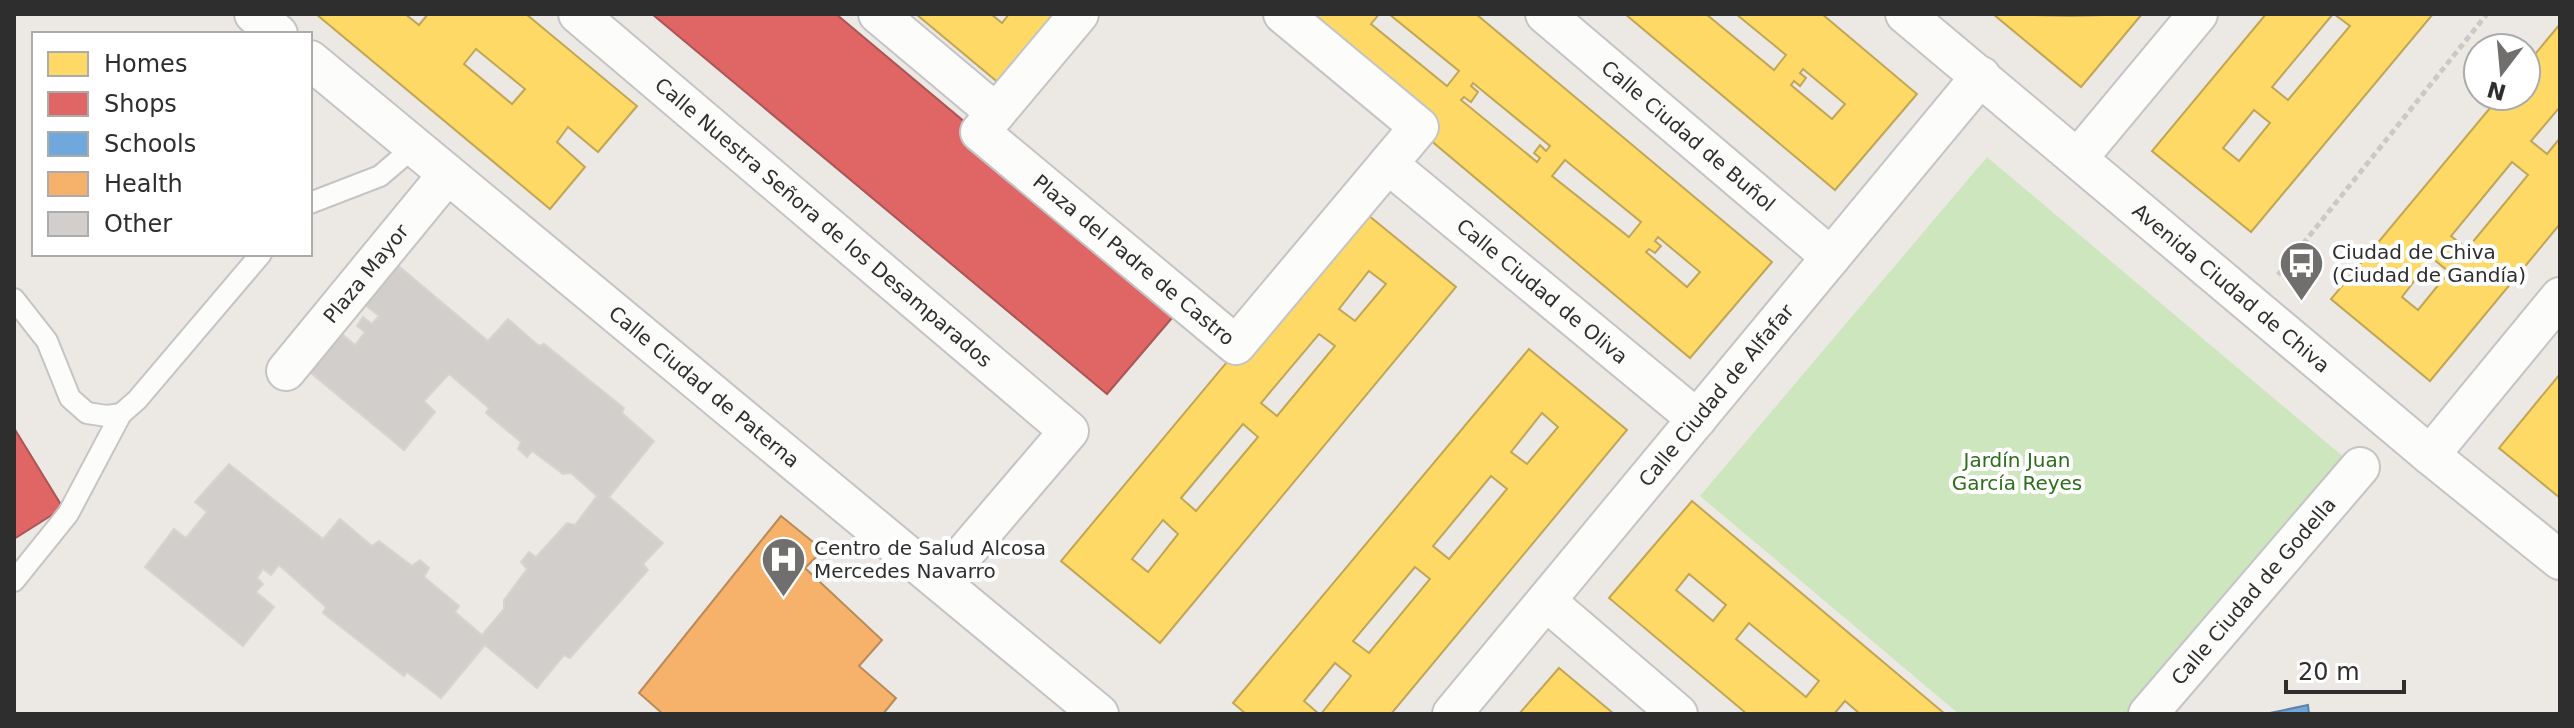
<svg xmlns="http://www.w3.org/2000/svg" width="2574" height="728" viewBox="0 0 2574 728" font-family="'DejaVu Sans',sans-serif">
	<rect width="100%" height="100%" fill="#ece8e4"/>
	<path fill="#cee6be" d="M 1987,157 L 2346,459 L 2130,714 L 1959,714 L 1700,496 Z"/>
	<g fill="#ffd966" stroke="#c0a655" stroke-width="2" fill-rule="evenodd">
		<path d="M 316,14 L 405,14 L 419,25 L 428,14 L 526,14 L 637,106 L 598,152 L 568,127 L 557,142 L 585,167 L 550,209 ZM 476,49 L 525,89 L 512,104 L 464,64 Z"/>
		<path d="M 916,14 L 991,14 L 1002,23 L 1009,14 L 1080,14 L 1012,94 Z"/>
		<path d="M 1280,14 L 1379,14 L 1371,24 L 1447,86 L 1459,71 L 1389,14 L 1476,14 L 1772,262 L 1690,358 ZM 1473,83 L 1550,146 L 1546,151 L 1540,145 L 1534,153 L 1540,158 L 1537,162 L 1461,100 L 1464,97 L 1471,102 L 1478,92 L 1471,86 ZM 1565,160 L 1641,222 L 1629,237 L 1552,176 ZM 1658,237 L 1700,272 L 1687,287 L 1646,252 L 1649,249 L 1655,253 L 1661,246 L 1655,241 Z"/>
		<path d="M 1625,14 L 1706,14 L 1774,70 L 1786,55 L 1736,14 L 1822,14 L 1917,94 L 1835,190 ZM 1803,69 L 1845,104 L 1832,119 L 1791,85 L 1794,81 L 1800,86 L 1806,78 L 1800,73 Z"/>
		<path d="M 1993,14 L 2070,16 L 2142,14 L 2081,87 Z"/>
		<path d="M 2266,14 L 2333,14 L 2272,87 L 2288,100 L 2350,26 L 2334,14 L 2433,14 L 2251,232 L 2152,151 ZM 2254,110 L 2270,123 L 2239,161 L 2223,148 Z"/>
		<path d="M 2560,24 L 2560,107 L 2531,141 L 2547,154 L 2560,138 L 2560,224 L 2430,381 L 2331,299 L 2500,96 L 2526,96 L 2526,65 ZM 2512,162 L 2528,175 L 2467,249 L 2451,236 ZM 2432,258 L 2449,272 L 2418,310 L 2402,297 Z"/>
		<path d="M 1357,206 L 1456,287 L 1160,643 L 1061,561 ZM 1369,271 L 1386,284 L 1355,321 L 1339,309 ZM 1319,334 L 1335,346 L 1277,416 L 1261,403 ZM 1243,424 L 1258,437 L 1196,511 L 1181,498 ZM 1163,520 L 1178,534 L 1148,572 L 1132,559 Z"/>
		<path d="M 1529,349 L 1627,430 L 1391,714 L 1321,714 L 1351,676 L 1335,663 L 1304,701 L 1319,714 L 1246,714 L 1233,703 ZM 1542,413 L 1558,427 L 1527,464 L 1511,452 ZM 1491,476 L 1507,489 L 1449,559 L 1433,546 ZM 1415,567 L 1430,579 L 1369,653 L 1353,641 Z"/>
		<path d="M 2560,374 L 2560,498 L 2499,448 Z"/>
		<path d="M 1692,501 L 1945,714 L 1860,714 L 1845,701 L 1834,714 L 1747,714 L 1609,598 ZM 1689,574 L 1726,605 L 1713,621 L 1676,590 ZM 1749,623 L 1819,681 L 1806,697 L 1736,639 Z"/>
		<path d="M 1559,668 L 1614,714 L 1519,714 Z"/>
	</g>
	<g fill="#e06666" stroke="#ab5555" stroke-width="2">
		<path d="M 652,14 L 836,14 L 1183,305 L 1107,394 Z"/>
		<path d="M 14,428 L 63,508 L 14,539 Z"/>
	</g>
	<path fill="#6fa8dc" stroke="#5c83a8" stroke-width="2" d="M 2308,705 L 2309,714 L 2265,714 Z"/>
	<path fill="#f6b26b" stroke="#ba8a59" stroke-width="2" d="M 781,516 L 823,550 L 805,568 L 882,640 L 859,666 L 896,698 L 883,714 L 663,714 L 639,693 Z"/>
	<path fill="#d1cecb" stroke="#d7d4d0" stroke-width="2" d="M 395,263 L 488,341 L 508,319 L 539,346 L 544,344 L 624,408 L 622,413 L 654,441 L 609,497 L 663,543 L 643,564 L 648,570 L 570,658 L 564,655 L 537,688 L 485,645 L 441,698 L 407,672 L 404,676 L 323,613 L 326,607 L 279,565 L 271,575 L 263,569 L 257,578 L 263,584 L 256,592 L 274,607 L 243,646 L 145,567 L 174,529 L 186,538 L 207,512 L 195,502 L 229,464 L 323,539 L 340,519 L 372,546 L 379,541 L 412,566 L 420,560 L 429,568 L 424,577 L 459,606 L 455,612 L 482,635 L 504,609 L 504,600 L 527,569 L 521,562 L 529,552 L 536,557 L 567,523 L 575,525 L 597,496 L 571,473 L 563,474 L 532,451 L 527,457 L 518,449 L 521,442 L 486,413 L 489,408 L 449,374 L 424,401 L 435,412 L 404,450 L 305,368 L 337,330 L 355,345 L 365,332 L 357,326 L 363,317 L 372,324 L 379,316 L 363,303 Z"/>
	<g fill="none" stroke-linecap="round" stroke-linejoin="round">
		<defs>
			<g id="lane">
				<path d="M 310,203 L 380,176 L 414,147"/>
				<path d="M 14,299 L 47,341 L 70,398 L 87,413 L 107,416 L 121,414 L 137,400 L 261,254"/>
				<path d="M 14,581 L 68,514 L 121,414"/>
			</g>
			<g id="street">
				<path d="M 254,14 L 278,34"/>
				<path id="s1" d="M 578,14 L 1069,431 L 940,582"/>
				<path d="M 878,14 L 996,113"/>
				<path id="s2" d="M 1079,14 L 980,132 L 1236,345 L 1419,127 L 1283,14"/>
				<path id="s3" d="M 1545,14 L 1831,257"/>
				<path id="s4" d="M 1905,14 L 2430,455 L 2560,560"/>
				<path id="s5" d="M 310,60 L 1099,714"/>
				<path d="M 2078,158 L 2198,14"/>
				<path id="s6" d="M 1388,164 L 1697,419"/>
				<path id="s7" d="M 286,371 L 447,175"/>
				<path d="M 2430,455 L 2560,297"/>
				<path d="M 1546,601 L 1678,714"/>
				<path id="s8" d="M 1452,714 L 1981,76"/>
				<path id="s9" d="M 2148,714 L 2360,467"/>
			</g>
		</defs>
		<use href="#lane" stroke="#c5c4c5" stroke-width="24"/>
		<use href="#street" stroke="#c5c4c5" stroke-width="42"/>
		<path stroke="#c9c9c8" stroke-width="5" stroke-dasharray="6 4" stroke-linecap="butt" d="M 2278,275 L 2487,14"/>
		<use href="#lane" stroke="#fcfcfb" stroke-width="20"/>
		<use href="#street" stroke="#fcfcfb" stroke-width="38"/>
	</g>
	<defs>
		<symbol id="bus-pin" viewBox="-11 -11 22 30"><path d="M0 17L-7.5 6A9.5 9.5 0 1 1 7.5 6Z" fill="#706f6e" stroke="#fff"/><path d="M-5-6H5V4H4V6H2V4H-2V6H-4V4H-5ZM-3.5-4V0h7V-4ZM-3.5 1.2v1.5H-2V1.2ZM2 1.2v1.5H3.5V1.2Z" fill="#fff"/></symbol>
		<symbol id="hospital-pin" viewBox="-11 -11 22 30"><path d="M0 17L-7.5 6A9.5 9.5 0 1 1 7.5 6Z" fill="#706f6e" stroke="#fff"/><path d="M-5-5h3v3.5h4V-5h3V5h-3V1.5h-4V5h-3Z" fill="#fff"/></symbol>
	</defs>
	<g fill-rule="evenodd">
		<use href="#bus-pin" x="2276" y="238" width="51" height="69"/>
		<use href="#hospital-pin" x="758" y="534" width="51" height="69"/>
	</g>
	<g text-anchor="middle" stroke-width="8" stroke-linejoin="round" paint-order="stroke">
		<g font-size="20" fill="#2e2e2e" stroke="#fff">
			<text dy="7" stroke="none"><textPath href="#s3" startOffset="188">Calle Ciudad de Buñol</textPath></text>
			<text dy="7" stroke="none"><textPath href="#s1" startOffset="322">Calle Nuestra Señora de los Desamparados</textPath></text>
			<text dy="7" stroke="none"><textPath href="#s2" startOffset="354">Plaza del Padre de Castro</textPath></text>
			<text dy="7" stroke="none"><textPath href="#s7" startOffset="126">Plaza Mayor</textPath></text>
			<text dy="7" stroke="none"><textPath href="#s4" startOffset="426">Avenida Ciudad de Chiva</textPath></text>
			<text dy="7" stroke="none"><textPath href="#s6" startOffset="200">Calle Ciudad de Oliva</textPath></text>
			<text dy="7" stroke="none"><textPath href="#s5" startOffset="512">Calle Ciudad de Paterna</textPath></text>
			<text dy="7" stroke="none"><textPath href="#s8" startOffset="414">Calle Ciudad de Alfafar</textPath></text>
			<text dy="7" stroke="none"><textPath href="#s9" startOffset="162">Calle Ciudad de Godella</textPath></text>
		</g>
		<g font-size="20" fill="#2e2e2e" stroke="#fff" text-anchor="start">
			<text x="2332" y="259">Ciudad de Chiva<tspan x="2332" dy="23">(Ciudad de Gandía)</tspan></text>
			<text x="814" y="555">Centro de Salud Alcosa<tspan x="814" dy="23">Mercedes Navarro</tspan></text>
		</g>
		<g font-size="20" fill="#2c6e1b" stroke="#fff">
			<text x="2017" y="467">Jardín Juan<tspan x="2017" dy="23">García Reyes</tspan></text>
		</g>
	</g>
	<rect width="2574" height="728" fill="none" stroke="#2e2e2e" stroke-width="32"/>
	<rect x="32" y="32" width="280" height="224" fill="#ffffff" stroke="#ababab" stroke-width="2"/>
	<rect x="48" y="52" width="40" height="24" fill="#ffd966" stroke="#ababab" stroke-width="2"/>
	<text x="104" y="72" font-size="24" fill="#2e2e2e">Homes</text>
	<rect x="48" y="92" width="40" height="24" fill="#e06666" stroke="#ababab" stroke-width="2"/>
	<text x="104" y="112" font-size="24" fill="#2e2e2e">Shops</text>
	<rect x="48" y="132" width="40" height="24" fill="#6fa8dc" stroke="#ababab" stroke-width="2"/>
	<text x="104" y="152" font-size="24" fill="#2e2e2e">Schools</text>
	<rect x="48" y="172" width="40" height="24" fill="#f6b26b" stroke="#ababab" stroke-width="2"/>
	<text x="104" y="192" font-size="24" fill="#2e2e2e">Health</text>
	<rect x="48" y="212" width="40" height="24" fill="#d1cecb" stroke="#ababab" stroke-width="2"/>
	<text x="104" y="232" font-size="24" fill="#2e2e2e">Other</text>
	<g transform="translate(2502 72) rotate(196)"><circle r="38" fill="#ffffff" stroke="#ababab" stroke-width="2"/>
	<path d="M0-6L14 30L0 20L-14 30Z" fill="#706f6e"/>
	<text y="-12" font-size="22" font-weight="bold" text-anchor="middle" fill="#2e2e2e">N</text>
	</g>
	<path d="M2286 680v12h118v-12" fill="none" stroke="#2e2e2e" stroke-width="4"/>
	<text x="2298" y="680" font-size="24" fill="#2e2e2e" stroke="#ffffff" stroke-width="6" paint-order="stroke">20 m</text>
</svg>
